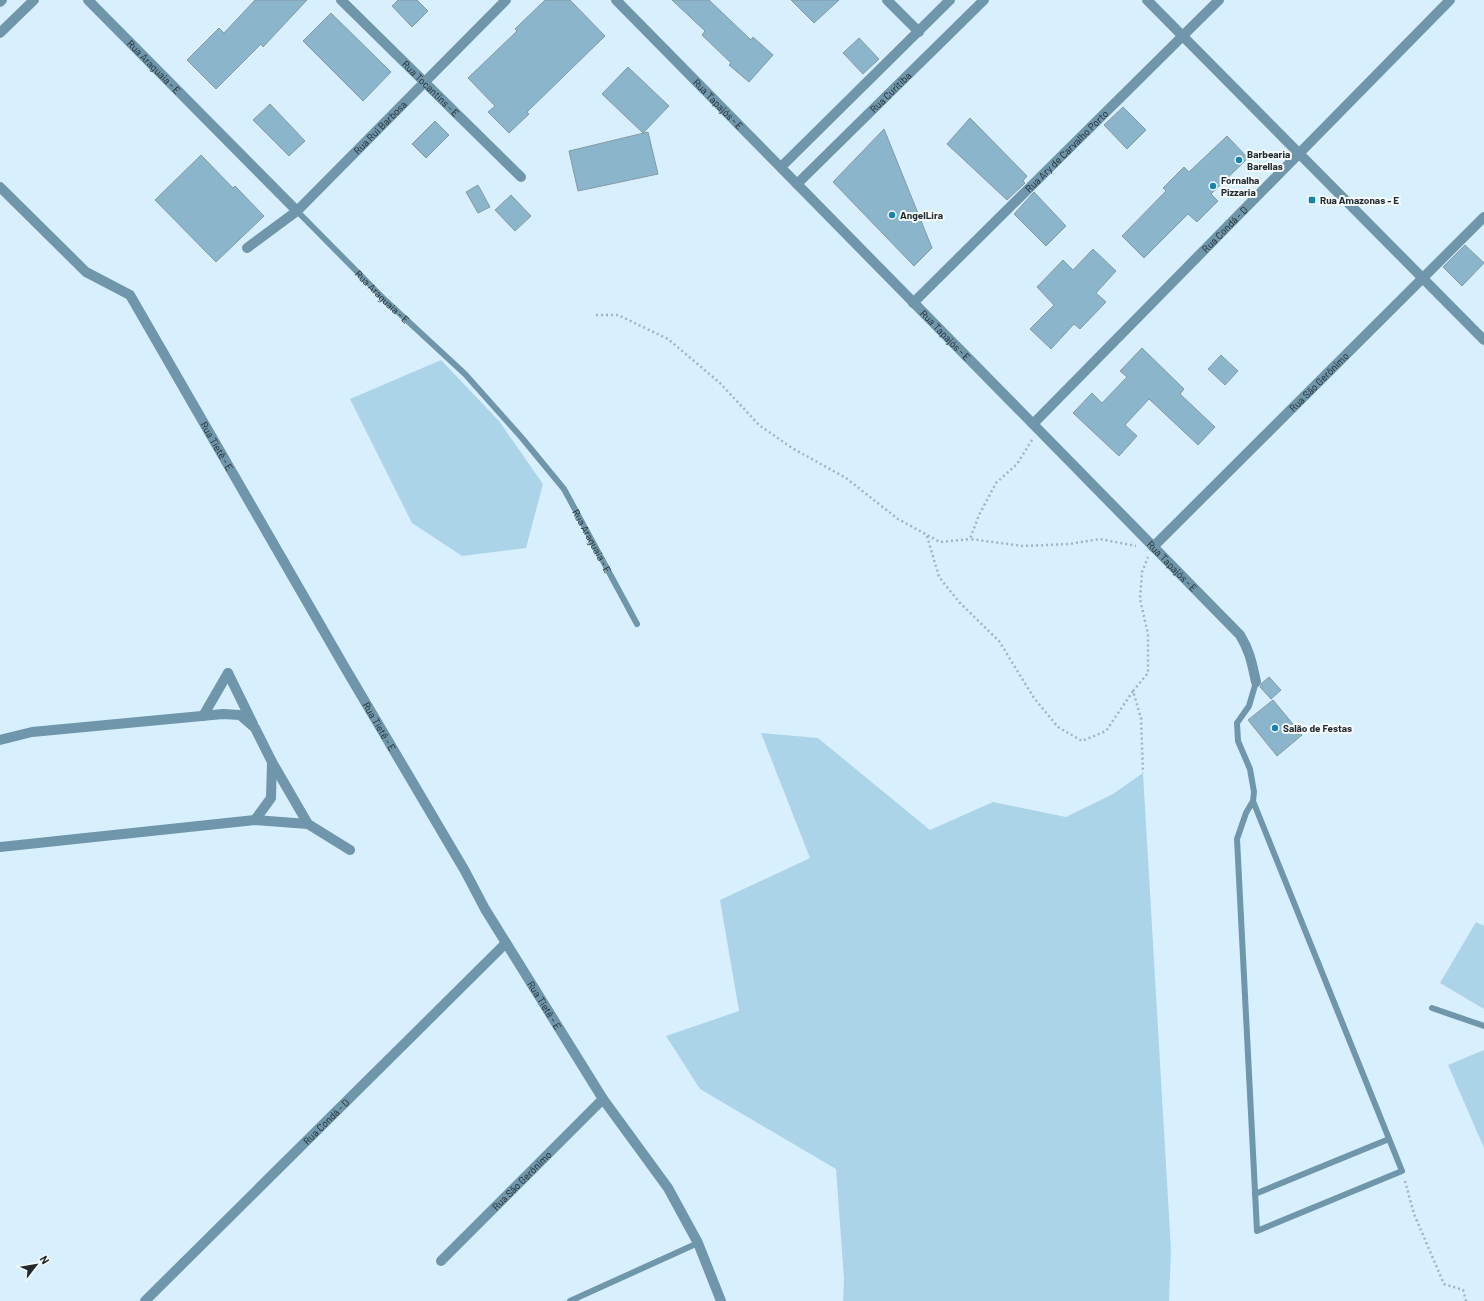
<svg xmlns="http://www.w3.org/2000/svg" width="1484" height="1301" viewBox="0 0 1484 1301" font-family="Barlow,sans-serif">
	<rect width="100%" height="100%" fill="#d8f0fd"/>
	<g fill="#acd4e8">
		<path d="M 441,360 L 499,421 L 543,484 L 526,548 L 462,556 L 412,523 L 350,399 Z"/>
		<path d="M 761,733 L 818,738 L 930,830 L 993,802 L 1066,817 L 1113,794 L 1143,773 L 1171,1250 L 1169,1301 L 843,1301 L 844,1279 L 836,1169 L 700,1089 L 666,1036 L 739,1011 L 720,900 L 810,858 Z"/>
		<path d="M 1476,922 L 1484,926 L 1484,1009 L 1440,983 Z"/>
		<path d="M 1484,1050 L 1484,1148 L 1448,1065 Z"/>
	</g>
	<g fill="#8ab5ca" stroke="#849ba6">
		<path d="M 255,0 L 307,0 L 263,47 L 261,44 L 216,89 L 187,60 L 219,28 L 224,33 Z"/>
		<path d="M 398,0 L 417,0 L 428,11 L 412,27 L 392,6 Z"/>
		<path d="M 545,0 L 570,0 L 605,36 L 527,112 L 529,114 L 509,133 L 488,112 L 495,106 L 468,78 L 517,31 L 515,29 Z"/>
		<path d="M 672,0 L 709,0 L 751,40 L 753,37 L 773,55 L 749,82 L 729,65 L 731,63 L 702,35 L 705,31 Z"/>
		<path d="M 791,0 L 839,0 L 814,23 Z"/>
		<path d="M 331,13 L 391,72 L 363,101 L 303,41 Z"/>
		<path d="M 859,38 L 879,59 L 863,74 L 843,53 Z"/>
		<path d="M 628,67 L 669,106 L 643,133 L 602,94 Z"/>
		<path d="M 270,104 L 305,141 L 289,156 L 253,120 Z"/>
		<path d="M 1123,107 L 1146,130 L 1127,149 L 1104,125 Z"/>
		<path d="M 970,118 L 1027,176 L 1023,181 L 1025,183 L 1007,200 L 947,144 Z"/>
		<path d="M 435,121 L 449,135 L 426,158 L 412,144 Z"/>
		<path d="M 884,129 L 932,248 L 914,266 L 833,182 Z"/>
		<path d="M 648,132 L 658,174 L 578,191 L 569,151 Z"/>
		<path d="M 1227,136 L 1248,158 L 1211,194 L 1218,201 L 1197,222 L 1188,214 L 1144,258 L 1122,236 L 1166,191 L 1163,188 L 1184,167 L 1189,172 Z"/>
		<path d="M 201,155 L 233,188 L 235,186 L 264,216 L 216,262 L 155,200 Z"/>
		<path d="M 478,185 L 490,207 L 478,213 L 466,192 Z"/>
		<path d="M 1034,192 L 1066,226 L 1046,246 L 1014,214 Z"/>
		<path d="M 511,195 L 531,216 L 515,231 L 495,210 Z"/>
		<path d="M 1465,245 L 1484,263 L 1462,286 L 1443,267 Z"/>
		<path d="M 1093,249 L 1116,271 L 1096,293 L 1106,302 L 1080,329 L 1074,324 L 1051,349 L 1030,329 L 1054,305 L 1037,287 L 1063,260 L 1073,270 Z"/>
		<path d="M 1142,348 L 1184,389 L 1180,394 L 1215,427 L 1198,445 L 1149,399 L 1125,425 L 1137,436 L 1119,456 L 1073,413 L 1092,393 L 1102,403 L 1127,377 L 1120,371 Z"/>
		<path d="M 1221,355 L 1238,371 L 1225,385 L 1208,369 Z"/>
		<path d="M 1269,677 L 1281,690 L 1271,699 L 1260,687 L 1262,683 Z"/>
		<path d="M 1273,700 L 1302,735 L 1277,756 L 1248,720 Z"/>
	</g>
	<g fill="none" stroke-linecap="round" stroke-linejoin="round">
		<g stroke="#a0b4be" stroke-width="2.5" stroke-dasharray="2 3" stroke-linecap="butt">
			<path d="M 596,315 L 618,315 L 668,339 L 720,383 L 759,425 L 792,448 L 846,478 L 898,519 L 940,542 L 970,539"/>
			<path d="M 1032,440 L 1017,464 L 996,483 L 979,515 L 970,539 L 1023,546 L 1069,544 L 1100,539 L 1136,546"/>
			<path d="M 927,536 L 939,577 L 960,603 L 999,641 L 1034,698 L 1058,727 L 1082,741 L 1106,731 L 1133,691 L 1141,718 L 1143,773"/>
			<path d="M 1133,691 L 1148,673 L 1148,634 L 1140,599 L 1142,572 L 1148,557"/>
			<path d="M 1405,1181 L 1414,1214 L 1444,1284 L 1463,1290 L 1466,1301"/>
		</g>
		<g stroke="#6f96aa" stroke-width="6">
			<path id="s1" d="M 297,211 L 385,300 L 465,374 L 522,438 L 564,489 L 637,624"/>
			<path d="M 1253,801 L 1402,1171 L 1257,1231 L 1237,839 L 1246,813 L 1253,801 L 1254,792 L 1250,769 L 1238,741 L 1237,723 L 1249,706 L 1256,682"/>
			<path d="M 1432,1008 L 1484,1026"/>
			<path d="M 1255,1194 L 1389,1139"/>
			<path d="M 570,1301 L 698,1243"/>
		</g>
		<g stroke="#6f96aa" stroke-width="10">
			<path id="s2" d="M 88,0 L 297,211"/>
			<path id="s3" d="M 341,0 L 521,177"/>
			<path d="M 887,0 L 919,32"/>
			<path d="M 781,167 L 950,0"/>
			<path id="s4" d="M 797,184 L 984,0"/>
			<path id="s5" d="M 0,187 L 86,272 L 130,295 L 344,666 L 465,871 L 485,909 L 603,1099 L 668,1188 L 698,1243 L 721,1301"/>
			<path id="s6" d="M 247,248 L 297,211 L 506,0"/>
			<path id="s7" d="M 913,303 L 1219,0"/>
			<path id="s8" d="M 1033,424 L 1240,635 C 1250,651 1252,664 1256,682"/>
			<path id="s9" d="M 1153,547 L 1484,217"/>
			<path d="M 228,673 L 253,724"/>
			<path d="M 203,716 L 228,673"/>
			<path d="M 0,740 L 32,732 L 223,714 L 240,715 L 255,728 L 272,762 L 271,798 L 255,820"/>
			<path d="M 272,762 L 308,824"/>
			<path d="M 0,847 L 255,820 L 308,824 L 350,850"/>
			<path id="s10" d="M 441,1261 L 603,1099"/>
			<path id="s11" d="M 145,1301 L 506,943"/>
		</g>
		<g stroke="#6f96aa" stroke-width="10">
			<path id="s12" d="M 616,0 L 1033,424 L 1450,0"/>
			<path d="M 1147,0 L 1484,340"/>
			<path d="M 0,2 L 2,0"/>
			<path d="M 0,33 L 34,0"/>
		</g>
	</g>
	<g fill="#1884ac" stroke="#f5fafd" stroke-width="1.5">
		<circle cx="1239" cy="160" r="4"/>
		<circle cx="1213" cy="186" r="4"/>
		<rect x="1308" y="196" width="8" height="8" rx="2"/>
		<circle cx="892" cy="215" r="4"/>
		<circle cx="1275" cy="728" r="4"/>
	</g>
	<g text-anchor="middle" stroke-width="4" stroke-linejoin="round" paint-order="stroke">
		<g font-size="10" fill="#212a2e" stroke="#f5fafd">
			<text dy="4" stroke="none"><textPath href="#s2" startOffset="94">Rua Araguaia - E</textPath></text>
			<text dy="4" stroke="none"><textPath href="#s3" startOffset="126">Rua Tocantins - E</textPath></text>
			<text dy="4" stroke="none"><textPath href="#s4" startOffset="131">Rua Curitiba</textPath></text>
			<text dy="4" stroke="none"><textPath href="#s12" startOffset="146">Rua Tapajós - E</textPath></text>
			<text dy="4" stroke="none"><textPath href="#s6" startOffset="180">Rua Rui Barbosa</textPath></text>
			<text dy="4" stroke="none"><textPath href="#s7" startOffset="216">Rua Ary de Carvalho Porto</textPath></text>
			<text dy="4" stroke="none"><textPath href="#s12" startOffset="868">Rua Condá - D</textPath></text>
			<text dy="4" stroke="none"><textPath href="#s1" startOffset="121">Rua Araguaia - E</textPath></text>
			<text dy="4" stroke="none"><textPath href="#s12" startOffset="470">Rua Tapajós - E</textPath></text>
			<text dy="4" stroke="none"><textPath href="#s9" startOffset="234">Rua São Gerônimo</textPath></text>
			<text dy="4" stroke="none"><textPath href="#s5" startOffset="345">Rua Tietê - E</textPath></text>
			<text dy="4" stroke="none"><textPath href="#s1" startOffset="445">Rua Araguaia - E</textPath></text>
			<text dy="4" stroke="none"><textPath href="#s8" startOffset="199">Rua Tapajós - E</textPath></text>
			<text dy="4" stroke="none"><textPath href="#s5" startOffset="669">Rua Tietê - E</textPath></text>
			<text dy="4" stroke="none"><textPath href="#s5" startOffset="993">Rua Tietê - E</textPath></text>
			<text dy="4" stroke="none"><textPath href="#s11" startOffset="255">Rua Condá - D</textPath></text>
			<text dy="4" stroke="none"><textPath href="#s10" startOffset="114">Rua São Gerônimo</textPath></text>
		</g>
		<g font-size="10" font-weight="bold" fill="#212a2e" stroke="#f5fafd" text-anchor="start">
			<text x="1247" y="158">Barbearia<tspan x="1247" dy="12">Barellas</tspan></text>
			<text x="1221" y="184">Fornalha<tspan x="1221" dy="12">Pizzaria</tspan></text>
			<text x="1320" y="204">Rua Amazonas - E</text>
			<text x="900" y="219">AngelLira</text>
			<text x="1283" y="732">Salão de Festas</text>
		</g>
	</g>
	<g transform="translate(36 1265) rotate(59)" stroke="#f5fafd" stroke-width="3" paint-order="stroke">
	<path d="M0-3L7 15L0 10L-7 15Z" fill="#212a2e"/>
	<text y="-6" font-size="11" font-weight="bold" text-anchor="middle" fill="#212a2e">N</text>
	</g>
</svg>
